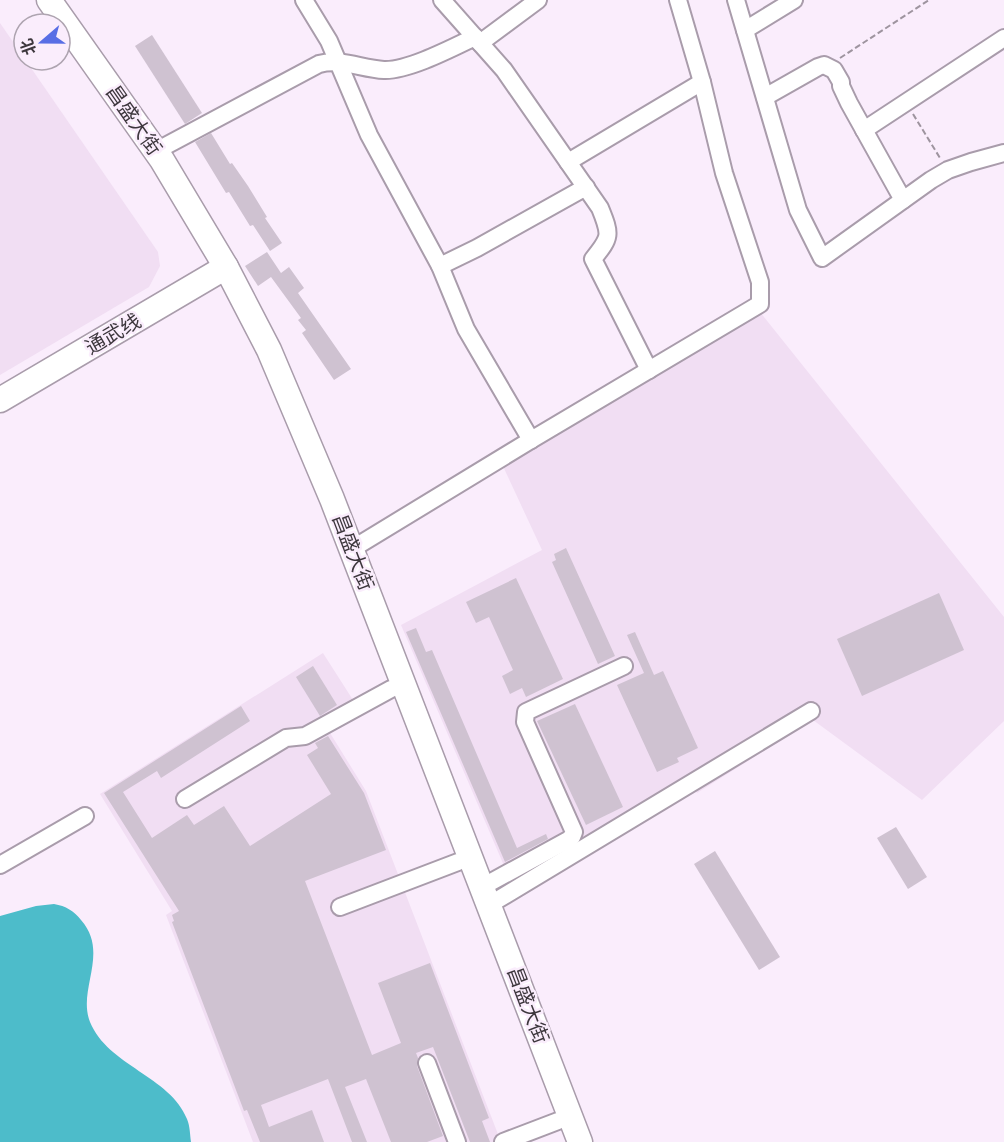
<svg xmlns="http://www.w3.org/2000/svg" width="1004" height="1142" viewBox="0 0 1004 1142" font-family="Roboto,'Noto Sans SC',sans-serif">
	<rect width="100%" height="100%" fill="#faedfc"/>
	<g fill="#f1def3">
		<path d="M 0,23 L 158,252 L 160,266 L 149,287 L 0,375 Z"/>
		<path d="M 760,312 L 1004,617 L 1004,721 L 922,800 L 813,720 L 697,793 L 690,779 L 511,882 L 401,625 L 542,550 L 501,462 Z"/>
		<path d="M 323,653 L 353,700 L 322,720 L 366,791 L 501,1142 L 253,1142 L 166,915 L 172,911 L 100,794 Z"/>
	</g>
	<path fill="#4dbcca" d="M 54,904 C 66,906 74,911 81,920 C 110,953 77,989 90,1022 C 108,1066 170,1076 187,1119 C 190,1126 190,1135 191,1142 L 0,1142 L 0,916 L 36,906 Z"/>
	<g fill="#cfc2d1">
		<path d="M 152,35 L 202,113 L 185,124 L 135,46 Z"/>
		<path d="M 211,133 L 230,164 L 232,163 L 248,186 L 267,217 L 265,218 L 282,243 L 270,251 L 253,225 L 250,226 L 229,192 L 226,193 L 195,142 Z"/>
		<path d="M 267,252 L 281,273 L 289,267 L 304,288 L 298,293 L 351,369 L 334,380 L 302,333 L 306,330 L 298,320 L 301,318 L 271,277 L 258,286 L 245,266 Z"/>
		<path d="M 566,548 L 615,656 L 598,664 L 552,562 L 556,560 L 554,554 Z"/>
		<path d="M 516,578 L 563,679 L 526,697 L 522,688 L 510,694 L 502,676 L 513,670 L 489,617 L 476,623 L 466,602 Z"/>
		<path d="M 939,593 L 964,650 L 862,696 L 837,639 Z"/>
		<path d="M 416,628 L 426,652 L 432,650 L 517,848 L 546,834 L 548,839 L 505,862 L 406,632 Z"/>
		<path d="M 635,632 L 654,675 L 663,671 L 698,748 L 677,758 L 679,762 L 657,772 L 617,685 L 644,673 L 627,635 Z"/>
		<path d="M 313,666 L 337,705 L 320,716 L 296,677 Z"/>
		<path d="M 575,704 L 623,807 L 586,825 L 537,721 Z"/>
		<path d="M 241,706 L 250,721 L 161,778 L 157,771 L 123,792 L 152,838 L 187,815 L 194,825 L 224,806 L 250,846 L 331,794 L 307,755 L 318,748 L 315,743 L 328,736 L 364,793 L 386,850 L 305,881 L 372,1055 L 401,1043 L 378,983 L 430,963 L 489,1118 L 482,1121 L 490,1142 L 470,1142 L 433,1047 L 416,1053 L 418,1058 L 417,1066 L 443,1136 L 427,1142 L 391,1142 L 366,1079 L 345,1087 L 367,1142 L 352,1142 L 328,1079 L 261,1105 L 269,1127 L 312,1110 L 324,1142 L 260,1142 L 247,1110 L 244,1111 L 172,922 L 174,921 L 172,915 L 179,911 L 104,793 Z"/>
		<path d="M 896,827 L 927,877 L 908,889 L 877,838 Z"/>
		<path d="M 715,851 L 780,957 L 759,970 L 694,864 Z"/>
	</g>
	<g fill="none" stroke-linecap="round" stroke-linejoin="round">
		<defs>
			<g id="minor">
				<path d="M 304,0 L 329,41 L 369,135 L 440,266 L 466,329 L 531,440"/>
				<path d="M 442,0 L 504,70 L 600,208 C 611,235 611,237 593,259 L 649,370"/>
				<path d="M 736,0 L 798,210 L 822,258 L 931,180 L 948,170 L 971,162 L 1004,153"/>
				<path d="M 745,30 L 794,0"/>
				<path d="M 480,43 L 538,0"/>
				<path d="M 765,97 L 818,67 L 824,65 L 834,70 L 841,82 L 841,86 L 849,103 L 903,200"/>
				<path d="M 864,130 L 1004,38"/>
				<path d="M 156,151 L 319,64 C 341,58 362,69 384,70 C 408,71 452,48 475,37"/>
				<path d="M 568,162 L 702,82"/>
				<path d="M 440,266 L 477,248 L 586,187"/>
				<path d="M 352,549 L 531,440 L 760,304 L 760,282 L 724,173 L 702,82 L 678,0"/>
				<path d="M 185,799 L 286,738 L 305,736 L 391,689"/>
				<path d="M 0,865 L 85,816"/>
				<path d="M 482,887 L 568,840 L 572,837 L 574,832 L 525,722 L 526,712 L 624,666"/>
				<path d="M 489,905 L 811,711"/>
				<path d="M 340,907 L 458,862"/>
				<path d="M 427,1063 L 457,1142"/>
				<path d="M 503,1142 L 558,1121"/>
			</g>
			<g id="highway">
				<path d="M 49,0 L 162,160 L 226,267 L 269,350 L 332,499 L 580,1142"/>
				<path d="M 0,400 L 226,267"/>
			</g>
		</defs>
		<use href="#minor" stroke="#a99cab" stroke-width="20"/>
		<use href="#highway" stroke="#a99cab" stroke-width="27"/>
		<g stroke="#9e949f" stroke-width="2" stroke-dasharray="6 3" stroke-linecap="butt">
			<path d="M 840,58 L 929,0"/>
			<path d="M 913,114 L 940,158"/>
		</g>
		<use href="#minor" stroke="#fff" stroke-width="16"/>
		<use href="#highway" stroke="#fff" stroke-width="24"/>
	</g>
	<g text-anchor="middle" stroke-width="5" stroke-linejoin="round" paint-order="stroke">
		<g font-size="20" fill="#3d373d" stroke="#faedfc">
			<text transform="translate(134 120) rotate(55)" y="7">昌盛大街</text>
			<text transform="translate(113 334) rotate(-30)" y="7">通武线</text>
			<text transform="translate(353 552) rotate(69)" y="7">昌盛大街</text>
			<text transform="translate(528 1005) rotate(69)" y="7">昌盛大街</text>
		</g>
	</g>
	<g transform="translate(42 42) rotate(250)"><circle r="28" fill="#faedfc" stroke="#aea4b0" stroke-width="1.5"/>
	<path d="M0-4.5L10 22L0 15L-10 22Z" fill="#586ee5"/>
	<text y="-9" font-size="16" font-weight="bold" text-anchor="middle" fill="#3d373d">北</text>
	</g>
</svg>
